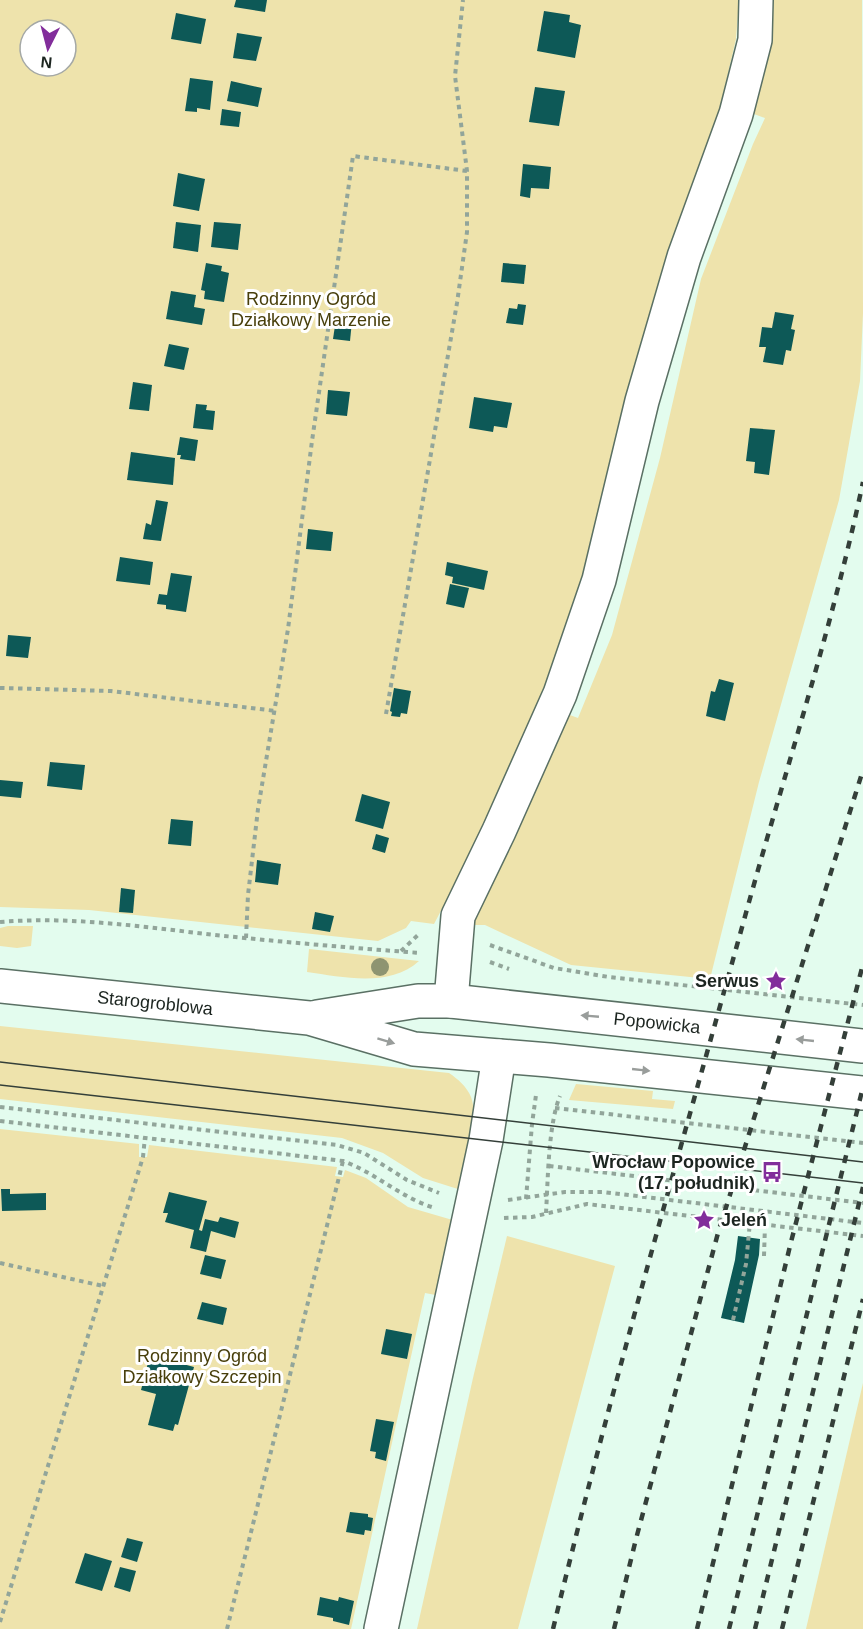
<svg xmlns="http://www.w3.org/2000/svg" width="863" height="1629" viewBox="0 0 863 1629" font-family="Helvetica,sans-serif">
	<rect width="100%" height="100%" fill="#e3fcee"/>
	<g fill="#eee3ac" fill-rule="evenodd">
		<path d="M 0,0 L 739,0 L 736,39 L 719,112 L 669,255 L 582,577 L 545,689 L 486,825 L 434,924 L 411,921 L 406,928 L 378,941 L 89,910 L 0,907 ZM 30,30 L 66,30 L 66,66 L 30,66 Z"/>
		<path d="M 770,0 L 862,0 L 863,313 L 860,381 L 839,500 L 759,782 L 710,979 L 571,965 L 485,925 L 473,925 L 504,845 L 567,714 L 578,718 L 612,635 L 660,458 L 701,279 L 753,144 L 765,118 L 754,114 L 765,60 Z"/>
		<path d="M 8,926 L 33,926 L 31,946 L 17,948 L 0,946 L 0,928 Z"/>
		<path d="M 309,949 L 419,961 C 389,988 343,977 307,972 Z"/>
		<path d="M 0,1026 L 449,1073 C 458,1079 467,1087 471,1097 C 479,1118 466,1167 461,1190 L 423,1178 L 383,1153 L 342,1138 L 0,1099 Z"/>
		<path d="M 576,1084 L 653,1091 L 652,1099 L 675,1101 L 673,1109 L 569,1100 Z"/>
		<path d="M 0,1129 L 139,1144 L 139,1157 L 147,1157 L 149,1145 L 337,1167 L 335,1176 L 343,1177 L 345,1170 L 366,1178 L 408,1207 L 456,1221 L 441,1296 L 425,1293 L 351,1629 L 0,1629 Z"/>
		<path d="M 507,1236 L 615,1266 L 518,1629 L 417,1629 L 473,1378 Z"/>
		<path d="M 863,1383 L 863,1629 L 806,1629 Z"/>
	</g>
	<g fill="#0d5957">
		<path d="M 236,0 L 267,0 L 265,12 L 234,7 Z"/>
		<path d="M 544,11 L 570,15 L 569,22 L 581,25 L 575,58 L 537,51 Z"/>
		<path d="M 176,13 L 206,19 L 201,44 L 171,39 Z"/>
		<path d="M 237,33 L 262,37 L 256,61 L 233,58 Z"/>
		<path d="M 190,78 L 213,81 L 210,110 L 197,108 L 197,112 L 185,111 Z"/>
		<path d="M 231,81 L 262,88 L 258,107 L 227,101 Z"/>
		<path d="M 535,87 L 565,91 L 559,126 L 529,122 Z"/>
		<path d="M 222,109 L 241,112 L 239,127 L 220,125 Z"/>
		<path d="M 523,164 L 551,167 L 549,189 L 531,188 L 530,198 L 520,196 Z"/>
		<path d="M 178,173 L 205,179 L 199,211 L 173,206 Z"/>
		<path d="M 176,222 L 201,225 L 198,252 L 173,248 Z"/>
		<path d="M 214,222 L 241,224 L 238,250 L 211,247 Z"/>
		<path d="M 206,263 L 222,266 L 221,271 L 229,273 L 224,302 L 204,299 L 205,291 L 201,290 Z"/>
		<path d="M 503,263 L 526,265 L 524,284 L 501,282 Z"/>
		<path d="M 171,291 L 196,295 L 194,307 L 205,309 L 202,325 L 166,319 Z"/>
		<path d="M 518,304 L 526,305 L 523,325 L 506,323 L 509,308 L 517,309 Z"/>
		<path d="M 775,312 L 794,315 L 791,329 L 795,330 L 791,351 L 786,350 L 783,365 L 763,362 L 766,347 L 759,347 L 762,327 L 772,328 Z"/>
		<path d="M 336,319 L 352,321 L 350,341 L 333,339 Z"/>
		<path d="M 169,344 L 189,348 L 184,370 L 164,366 Z"/>
		<path d="M 133,382 L 152,385 L 149,411 L 129,409 Z"/>
		<path d="M 328,390 L 350,392 L 347,416 L 326,414 Z"/>
		<path d="M 474,397 L 512,403 L 507,428 L 494,426 L 493,432 L 469,428 Z"/>
		<path d="M 196,404 L 207,405 L 206,410 L 215,411 L 213,430 L 193,428 Z"/>
		<path d="M 750,428 L 775,430 L 769,475 L 754,473 L 755,462 L 746,461 Z"/>
		<path d="M 180,437 L 198,440 L 195,461 L 180,459 L 181,455 L 177,455 Z"/>
		<path d="M 131,452 L 175,458 L 173,485 L 127,480 Z"/>
		<path d="M 156,500 L 168,502 L 161,541 L 143,539 L 146,523 L 151,525 Z"/>
		<path d="M 308,529 L 333,532 L 331,551 L 306,549 Z"/>
		<path d="M 120,557 L 153,562 L 150,585 L 116,581 Z"/>
		<path d="M 447,562 L 488,571 L 484,590 L 452,583 L 453,577 L 445,575 Z"/>
		<path d="M 171,573 L 192,576 L 186,612 L 166,609 L 166,605 L 157,604 L 159,594 L 167,595 Z"/>
		<path d="M 450,584 L 469,588 L 464,608 L 446,604 Z"/>
		<path d="M 8,635 L 31,637 L 28,658 L 6,656 Z"/>
		<path d="M 719,679 L 734,683 L 725,721 L 706,716 L 711,691 L 715,692 Z"/>
		<path d="M 394,688 L 411,691 L 407,714 L 401,713 L 400,717 L 391,716 L 392,712 L 390,711 Z"/>
		<path d="M 50,762 L 85,765 L 82,790 L 47,786 Z"/>
		<path d="M 0,780 L 23,782 L 21,798 L 0,796 Z"/>
		<path d="M 362,794 L 390,802 L 383,829 L 355,821 Z"/>
		<path d="M 171,819 L 193,821 L 191,846 L 168,844 Z"/>
		<path d="M 376,834 L 389,838 L 385,853 L 372,849 Z"/>
		<path d="M 257,860 L 281,864 L 278,885 L 255,882 Z"/>
		<path d="M 121,888 L 135,890 L 133,913 L 119,912 Z"/>
		<path d="M 315,912 L 334,916 L 330,932 L 312,929 Z"/>
		<path d="M 1,1189 L 10,1189 L 10,1194 L 46,1193 L 46,1210 L 2,1211 Z"/>
		<path d="M 169,1192 L 207,1201 L 199,1230 L 202,1231 L 205,1219 L 218,1222 L 220,1217 L 239,1222 L 235,1238 L 211,1231 L 206,1252 L 190,1248 L 194,1230 L 165,1222 L 168,1213 L 163,1213 Z"/>
		<path d="M 738,1236 L 760,1239 L 759,1255 L 744,1323 L 721,1318 L 735,1260 Z"/>
		<path d="M 205,1255 L 226,1260 L 221,1279 L 200,1274 Z"/>
		<path d="M 202,1302 L 227,1308 L 223,1325 L 197,1319 Z"/>
		<path d="M 386,1329 L 412,1334 L 407,1359 L 381,1354 Z"/>
		<path d="M 150,1355 L 194,1367 L 178,1425 L 175,1424 L 173,1431 L 148,1425 L 156,1394 L 141,1390 Z"/>
		<path d="M 376,1419 L 394,1422 L 386,1461 L 375,1458 L 376,1452 L 370,1451 Z"/>
		<path d="M 350,1512 L 368,1514 L 368,1517 L 373,1518 L 371,1531 L 365,1530 L 364,1535 L 346,1532 Z"/>
		<path d="M 127,1538 L 143,1542 L 137,1562 L 121,1557 Z"/>
		<path d="M 85,1553 L 112,1561 L 102,1591 L 75,1583 Z"/>
		<path d="M 120,1567 L 136,1571 L 130,1592 L 114,1587 Z"/>
		<path d="M 320,1597 L 338,1601 L 339,1597 L 354,1601 L 349,1625 L 333,1621 L 333,1618 L 317,1615 Z"/>
	</g>
	<g fill="none" stroke-linecap="round" stroke-linejoin="round">
		<defs>
			<g id="street">
				<path d="M 451,1001 L 458,916 L 499,831 L 560,694 L 599,580 L 642,401 L 684,257 L 736,114 L 755,40 L 756,0"/>
				<path d="M 381,1629 L 486,1140 L 499,1056"/>
			</g>
			<g id="secondary">
				<path d="M 0,986 L 309,1018 L 414,1049 L 549,1060 L 863,1093"/>
				<path d="M 317,1017 L 418,1001 L 451,1001 L 863,1046"/>
			</g>
		</defs>
		<use href="#street" stroke="#5a7064" stroke-width="36"/>
		<use href="#secondary" stroke="#5a7064" stroke-width="36"/>
		<g stroke="#92a59a" stroke-width="4" stroke-dasharray="4.5 4.5" stroke-linecap="butt">
			<path d="M 0,688 L 111,691 L 276,711"/>
			<path d="M 386,714 L 457,303 L 467,232 L 467,171 L 455,76 L 463,0"/>
			<path d="M 0,922 C 72,916 144,927 215,935 C 283,942 352,948 421,953"/>
			<path d="M 246,938 L 248,895 L 258,809 L 288,629 L 312,441 L 353,156 L 467,171"/>
			<path d="M 490,945 L 554,968 L 609,977 L 863,1005"/>
			<path d="M 401,951 L 418,935 L 420,936"/>
			<path d="M 490,962 L 509,969"/>
			<path d="M 0,1107 L 337,1145 L 364,1153 L 407,1180 L 439,1193"/>
			<path d="M 555,1108 L 863,1143"/>
			<path d="M 0,1121 L 343,1161 C 376,1173 401,1198 435,1208"/>
			<path d="M 549,1166 L 863,1203"/>
			<path d="M 526,1199 L 532,1124 L 536,1095"/>
			<path d="M 508,1200 L 565,1192 L 603,1192 L 863,1223"/>
			<path d="M 546,1213 C 548,1181 548,1125 560,1096"/>
			<path d="M 504,1218 L 532,1217 L 587,1204 L 863,1236"/>
			<path d="M 764,1256 L 765,1225"/>
			<path d="M 0,1263 L 103,1286"/>
			<path d="M 733,1320 L 746,1264 L 750,1222"/>
			<path d="M 0,1622 L 143,1157 L 145,1137"/>
			<path d="M 227,1629 L 343,1161"/>
		</g>
		<use href="#street" stroke="#fff" stroke-width="33"/>
		<use href="#secondary" stroke="#fff" stroke-width="33"/>
		<g stroke="#343f39" stroke-width="1.5">
			<path d="M 0,1062 L 863,1162"/>
			<path d="M 0,1085 L 863,1183"/>
		</g>
		<g stroke="#343f39" stroke-width="4.5" stroke-dasharray="8 8" stroke-linecap="butt">
			<path d="M 553,1629 C 612,1385 682,1144 749,902 C 788,762 833,624 863,482"/>
			<path d="M 614,1629 L 636,1539 L 718,1233 L 863,770"/>
			<path d="M 697,1629 L 791,1242 L 863,964"/>
			<path d="M 729,1629 L 863,1087"/>
			<path d="M 755,1629 L 863,1187"/>
			<path d="M 782,1629 L 863,1299"/>
		</g>
	</g>
	<circle fill="#8e9471" cx="380" cy="967" r="9"/>
	<defs><path id="oneway-solid" d="M-6-.8H1V-3.2L6.5 0L1 3.2V.8H-6Z" transform="scale(1.5)"/></defs>
	<g fill="#999d9b">
		<use href="#oneway-solid" transform="translate(590 1016) rotate(-175)"/>
		<use href="#oneway-solid" transform="translate(805 1040) rotate(-174)"/>
		<use href="#oneway-solid" transform="translate(386 1041) rotate(17)"/>
		<use href="#oneway-solid" transform="translate(641 1070) rotate(6)"/>
	</g>
	<defs>
		<symbol id="sight-bare" viewBox="-9 -9 18 18"><path d="M0-6L1.8-2.2L6-1.7L2.9 1.2L3.7 5.4L0 3.3L-3.7 5.4L-2.9 1.2L-6-1.7L-1.8-2.2Z" fill="#822d9b" stroke="#fff" stroke-width="2.5" paint-order="stroke"/></symbol>
		<symbol id="bus-bare" viewBox="-9 -9 18 18"><path d="M-5-6H5V4H4V6H2V4H-2V6H-4V4H-5ZM-3.5-4V0h7V-4ZM-3.5 1.2v1.5H-2V1.2ZM2 1.2v1.5H3.5V1.2Z" fill="#822d9b" stroke="#fff" stroke-width="2.5" paint-order="stroke"/></symbol>
	</defs>
	<g fill-rule="evenodd">
		<use href="#sight-bare" x="761" y="966" width="30" height="30"/>
		<use href="#bus-bare" x="757" y="1157" width="30" height="30"/>
		<use href="#sight-bare" x="689" y="1205" width="30" height="30"/>
	</g>
	<g text-anchor="middle" stroke-width="6" stroke-linejoin="round" paint-order="stroke">
		<g font-size="18" fill="#483f0b" stroke="#fff">
			<text x="311" y="305">Rodzinny Ogród<tspan x="311" dy="21">Działkowy Marzenie</tspan></text>
			<text x="202" y="1362">Rodzinny Ogród<tspan x="202" dy="21">Działkowy Szczepin</tspan></text>
		</g>
		<g font-size="18" font-weight="bold" fill="#1c2520" stroke="#fff" text-anchor="end">
			<text x="759" y="987">Serwus</text>
			<text x="755" y="1168">Wrocław Popowice<tspan x="755" dy="21">(17. południk)</tspan></text>
			<text x="721" y="1226" text-anchor="start">Jeleń</text>
		</g>
		<g font-size="18" fill="#1c2520" stroke="#fff">
			<text transform="translate(155 1003) rotate(6)" y="6">Starogroblowa</text>
			<text transform="translate(657 1023) rotate(6)" y="6">Popowicka</text>
		</g>
	</g>
	<g transform="translate(48 48) rotate(186)"><circle r="28" fill="#ffffff" stroke="#a4a8a6" stroke-width="1.5"/>
	<path d="M0-4.5L10 22L0 15L-10 22Z" fill="#822d9b"/>
	<text y="-9" font-size="16" font-weight="bold" text-anchor="middle" fill="#1c2520">N</text>
	</g>
</svg>
